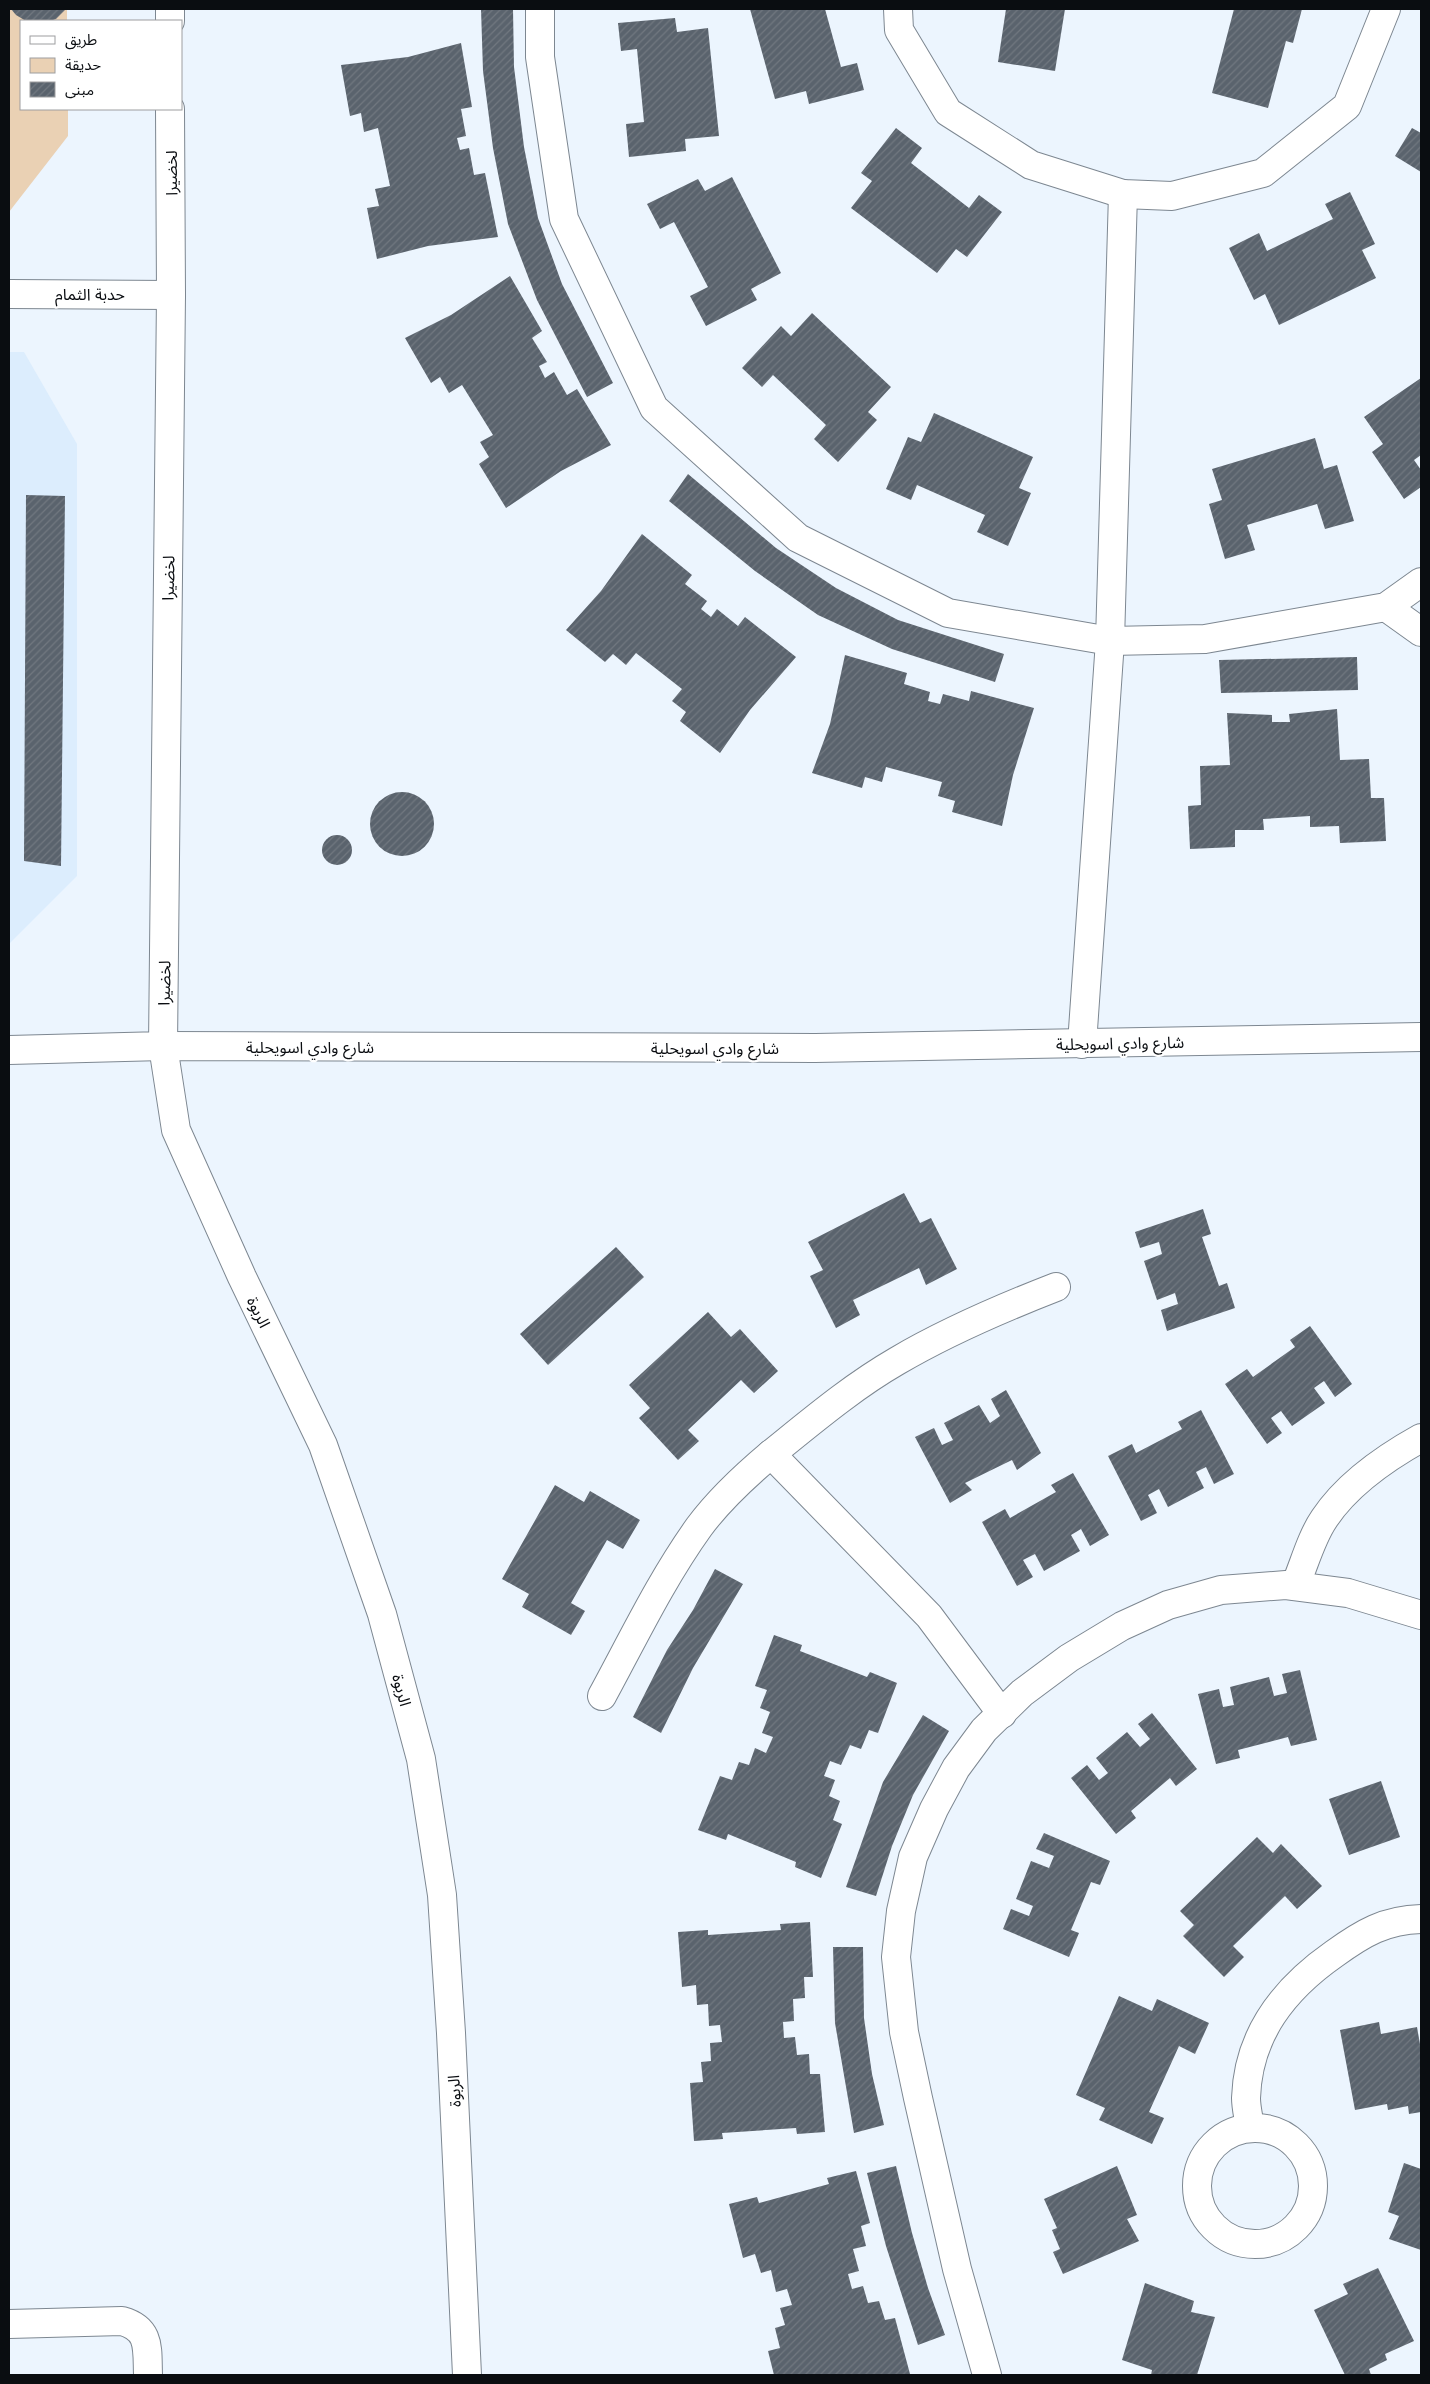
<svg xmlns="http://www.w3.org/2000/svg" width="1430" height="2384" viewBox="0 0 1430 2384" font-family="Arial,'Noto Sans Arabic',sans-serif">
	<defs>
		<pattern id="building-hatch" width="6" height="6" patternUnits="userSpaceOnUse" patternTransform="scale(1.25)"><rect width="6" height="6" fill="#5a636d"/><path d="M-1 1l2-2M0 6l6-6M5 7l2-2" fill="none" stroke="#717880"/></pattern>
	</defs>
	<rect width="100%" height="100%" fill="#ecf5fe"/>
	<path fill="#dcedfd" d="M 9,352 L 24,352 L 77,444 L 77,876 L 9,944 Z"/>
	<path fill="#ead1b4" d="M 9,9 L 67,9 L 67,21 L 21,21 L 21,109 L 68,109 L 68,136 L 9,212 Z"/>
	<g fill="url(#building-hatch)">
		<path d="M 11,9 L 66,9 L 56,19 L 50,21 L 26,21 L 16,15 Z"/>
		<path d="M 481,9 L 513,9 L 514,67 L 524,147 L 538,218 L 562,284 L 613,383 L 587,397 L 537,300 L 508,224 L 493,148 L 483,71 Z"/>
		<path d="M 750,9 L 825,9 L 841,67 L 857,63 L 864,90 L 809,104 L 806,91 L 775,99 Z"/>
		<path d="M 1006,9 L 1065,9 L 1055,71 L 998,62 Z"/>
		<path d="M 1234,9 L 1302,9 L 1293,43 L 1286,41 L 1268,108 L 1212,93 Z"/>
		<path d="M 675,18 L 677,32 L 708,28 L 719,136 L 685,139 L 686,151 L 629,157 L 626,124 L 644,122 L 637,49 L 621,51 L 618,23 Z"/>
		<path d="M 461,43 L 472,107 L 461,109 L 466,136 L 457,138 L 460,150 L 469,148 L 474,175 L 485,173 L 498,237 L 428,246 L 377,259 L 367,208 L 379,206 L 375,189 L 390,186 L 378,128 L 364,132 L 361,113 L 350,116 L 341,65 L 408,57 Z"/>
		<path d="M 896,128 L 922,148 L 911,163 L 969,208 L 979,195 L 1002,212 L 967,257 L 956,249 L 937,273 L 851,208 L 872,181 L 861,173 Z"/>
		<path d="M 1412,128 L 1421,133 L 1421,172 L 1395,156 Z"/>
		<path d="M 732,177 L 781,273 L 751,289 L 757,300 L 706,326 L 690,296 L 708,287 L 674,222 L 660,229 L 647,204 L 698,179 L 705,191 Z"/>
		<path d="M 1350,192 L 1375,244 L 1362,250 L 1376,278 L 1279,325 L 1265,294 L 1254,300 L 1229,248 L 1259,233 L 1267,251 L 1333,219 L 1325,204 Z"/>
		<path d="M 510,276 L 542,331 L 532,338 L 547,362 L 539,366 L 545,378 L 554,372 L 567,395 L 577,389 L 611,445 L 561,471 L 506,508 L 479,464 L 489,457 L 480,442 L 493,435 L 462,385 L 449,393 L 440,377 L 431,383 L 405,338 L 451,315 Z"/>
		<path d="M 812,313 L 891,387 L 868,412 L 877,420 L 838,462 L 814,439 L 826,425 L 773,375 L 762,387 L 742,368 L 781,326 L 791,336 Z"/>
		<path d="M 1421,378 L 1421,455 L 1414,460 L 1421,470 L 1421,487 L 1404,499 L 1372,452 L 1383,444 L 1364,417 Z"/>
		<path d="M 934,413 L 1033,457 L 1019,488 L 1031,493 L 1008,546 L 977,532 L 985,515 L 917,485 L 911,500 L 886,489 L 908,437 L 921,442 Z"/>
		<path d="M 1315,438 L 1324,469 L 1337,465 L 1354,521 L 1325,529 L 1317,504 L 1247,525 L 1255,550 L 1225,559 L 1209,504 L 1222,500 L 1212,469 Z"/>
		<path d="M 688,474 L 776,548 L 836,588 L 898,620 L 1004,654 L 995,682 L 892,649 L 818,615 L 755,571 L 669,501 Z"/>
		<path d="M 26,495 L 65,496 L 61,866 L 24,861 Z"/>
		<path d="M 642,534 L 692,575 L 685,584 L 707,601 L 701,609 L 711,617 L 717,609 L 738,626 L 745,617 L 796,657 L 750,710 L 720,753 L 680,721 L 686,712 L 672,701 L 682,689 L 636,653 L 626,665 L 613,654 L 605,662 L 566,630 L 601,591 Z"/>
		<path d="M 845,655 L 907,673 L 904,684 L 930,692 L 928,701 L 940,704 L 943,694 L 969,701 L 971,691 L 1034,708 L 1013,775 L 1002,826 L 952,812 L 955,801 L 938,796 L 942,782 L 886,767 L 882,782 L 865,777 L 862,788 L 812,773 L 830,724 Z"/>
		<path d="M 1357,657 L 1358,690 L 1221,693 L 1219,660 Z"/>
		<path d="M 1337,709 L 1340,760 L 1369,759 L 1371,798 L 1384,798 L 1386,841 L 1340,843 L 1339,826 L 1310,827 L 1310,816 L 1263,819 L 1264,830 L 1235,830 L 1235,847 L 1190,849 L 1188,806 L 1201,805 L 1200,766 L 1230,765 L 1227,713 L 1272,715 L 1272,722 L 1290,722 L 1289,714 Z"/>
		<circle cx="402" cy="824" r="32"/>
		<circle cx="337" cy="850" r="15"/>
		<path d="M 904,1193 L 920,1223 L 931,1218 L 957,1269 L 926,1285 L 919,1268 L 853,1300 L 860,1315 L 836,1328 L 810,1276 L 823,1270 L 808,1242 Z"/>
		<path d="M 1203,1209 L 1211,1234 L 1202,1237 L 1219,1286 L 1227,1283 L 1235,1308 L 1167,1331 L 1161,1310 L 1178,1304 L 1175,1293 L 1157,1300 L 1144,1261 L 1162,1254 L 1159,1242 L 1140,1248 L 1135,1232 Z"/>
		<path d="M 616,1247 L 644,1277 L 548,1365 L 520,1334 Z"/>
		<path d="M 708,1312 L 731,1337 L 740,1329 L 778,1371 L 754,1393 L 741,1380 L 688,1430 L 699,1441 L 678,1460 L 639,1418 L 650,1408 L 629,1385 Z"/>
		<path d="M 1310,1326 L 1352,1384 L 1335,1397 L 1324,1381 L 1314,1388 L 1325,1403 L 1292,1426 L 1281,1411 L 1271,1418 L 1282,1433 L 1267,1444 L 1225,1384 L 1247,1369 L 1253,1377 L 1295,1347 L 1290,1340 Z"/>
		<path d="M 1006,1390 L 1041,1453 L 1017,1470 L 1012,1460 L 965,1483 L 972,1490 L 950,1503 L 915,1437 L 934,1428 L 942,1445 L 953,1440 L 944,1423 L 979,1405 L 990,1423 L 1000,1416 L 991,1399 Z"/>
		<path d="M 1201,1410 L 1234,1474 L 1214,1484 L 1206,1467 L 1196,1472 L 1204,1488 L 1168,1507 L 1159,1489 L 1148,1495 L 1157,1513 L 1141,1521 L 1108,1456 L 1132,1444 L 1136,1453 L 1182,1429 L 1178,1422 Z"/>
		<path d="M 1073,1473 L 1109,1535 L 1090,1546 L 1081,1529 L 1071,1535 L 1080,1551 L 1044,1571 L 1035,1554 L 1023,1560 L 1033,1577 L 1017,1586 L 982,1522 L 1005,1509 L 1010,1518 L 1056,1492 L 1051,1485 Z"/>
		<path d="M 555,1485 L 584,1502 L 590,1491 L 640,1520 L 623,1549 L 607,1540 L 571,1603 L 585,1611 L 571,1635 L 522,1607 L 529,1594 L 502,1579 Z"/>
		<path d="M 715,1569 L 743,1584 L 693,1668 L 661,1733 L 633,1717 L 667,1650 L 693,1610 Z"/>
		<path d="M 774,1635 L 802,1645 L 800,1651 L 867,1677 L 870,1672 L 897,1683 L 878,1733 L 869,1730 L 861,1749 L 850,1745 L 841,1765 L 830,1761 L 824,1776 L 835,1780 L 829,1796 L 840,1801 L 833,1820 L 842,1824 L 821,1878 L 795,1867 L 796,1862 L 728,1834 L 726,1840 L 698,1830 L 720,1776 L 732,1780 L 739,1762 L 749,1765 L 755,1748 L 766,1753 L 773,1737 L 762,1733 L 770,1712 L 760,1708 L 767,1690 L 755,1686 Z"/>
		<path d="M 1300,1670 L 1317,1740 L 1291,1746 L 1288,1737 L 1238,1750 L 1240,1758 L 1216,1764 L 1198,1694 L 1219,1689 L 1223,1707 L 1234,1705 L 1230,1687 L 1269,1677 L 1274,1696 L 1287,1693 L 1282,1674 Z"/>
		<path d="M 1152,1713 L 1197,1769 L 1176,1786 L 1170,1778 L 1131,1811 L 1136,1818 L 1116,1834 L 1071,1778 L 1087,1765 L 1099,1780 L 1108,1773 L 1096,1758 L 1127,1732 L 1140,1747 L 1150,1739 L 1138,1724 Z"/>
		<path d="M 923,1715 L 949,1731 L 913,1795 L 892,1846 L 876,1896 L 846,1887 L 883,1782 Z"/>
		<path d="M 1381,1781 L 1400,1837 L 1349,1855 L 1329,1799 Z"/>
		<path d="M 1044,1833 L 1110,1861 L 1100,1885 L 1091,1882 L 1071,1930 L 1079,1933 L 1069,1957 L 1003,1929 L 1011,1909 L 1029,1916 L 1033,1906 L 1016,1899 L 1031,1861 L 1049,1868 L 1054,1856 L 1036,1849 Z"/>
		<path d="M 1257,1837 L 1273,1853 L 1281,1844 L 1322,1886 L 1297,1909 L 1285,1896 L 1233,1946 L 1244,1957 L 1224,1977 L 1183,1936 L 1194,1925 L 1180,1911 Z"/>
		<path d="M 810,1922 L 813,1977 L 804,1977 L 805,1998 L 793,1999 L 794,2021 L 783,2022 L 784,2038 L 795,2037 L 797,2055 L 809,2054 L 810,2074 L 820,2074 L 825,2132 L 797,2134 L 796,2128 L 722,2133 L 723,2139 L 694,2141 L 690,2083 L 703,2082 L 701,2062 L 711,2061 L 710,2043 L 722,2042 L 720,2025 L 709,2026 L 708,2004 L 697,2005 L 696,1985 L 682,1987 L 678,1932 L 708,1930 L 708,1935 L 781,1930 L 780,1924 Z"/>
		<path d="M 833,1947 L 863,1947 L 864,2018 L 872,2074 L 884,2125 L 854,2133 L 835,2023 Z"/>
		<path d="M 1119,1996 L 1152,2011 L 1157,1999 L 1209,2023 L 1195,2054 L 1179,2046 L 1149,2112 L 1164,2118 L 1152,2144 L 1099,2120 L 1105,2108 L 1076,2095 Z"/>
		<path d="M 1379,2022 L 1381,2034 L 1417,2027 L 1421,2050 L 1421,2112 L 1409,2114 L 1408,2106 L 1388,2110 L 1387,2104 L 1355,2110 L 1340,2030 Z"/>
		<path d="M 1404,2163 L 1421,2169 L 1421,2250 L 1389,2239 L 1399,2216 L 1388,2212 Z"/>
		<path d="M 896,2166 L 912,2233 L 928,2288 L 945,2335 L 918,2345 L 886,2246 L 867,2173 Z"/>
		<path d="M 1117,2166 L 1137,2215 L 1127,2219 L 1139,2241 L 1063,2274 L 1053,2252 L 1060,2249 L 1052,2230 L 1057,2228 L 1044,2199 Z"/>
		<path d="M 856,2171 L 870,2223 L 861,2226 L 866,2246 L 853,2249 L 859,2271 L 848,2274 L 852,2289 L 863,2286 L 868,2303 L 879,2301 L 885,2320 L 895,2318 L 910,2374 L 774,2375 L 768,2351 L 780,2348 L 775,2328 L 785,2325 L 780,2308 L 792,2305 L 787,2289 L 776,2292 L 771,2270 L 761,2273 L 755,2254 L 743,2258 L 729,2204 L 757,2197 L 759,2203 L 829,2184 L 827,2178 Z"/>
		<path d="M 1378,2268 L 1414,2341 L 1385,2354 L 1387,2360 L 1369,2369 L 1371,2375 L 1345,2375 L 1314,2310 L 1348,2294 L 1343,2284 Z"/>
		<path d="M 1145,2283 L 1194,2301 L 1191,2312 L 1215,2317 L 1197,2375 L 1151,2375 L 1152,2370 L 1122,2360 Z"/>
	</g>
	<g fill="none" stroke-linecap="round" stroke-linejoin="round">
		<defs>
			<g id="minor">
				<path d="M 540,9 L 540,57 L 564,219 L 654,408 L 798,538 L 948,613 L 1110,641 L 1205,639 L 1386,607 L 1421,582"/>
				<path d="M 898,9 L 899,30 L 948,112 L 1031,165 L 1123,194 L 1172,196 L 1263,173 L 1347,106 L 1386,9"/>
				<path d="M 9,294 L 171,295"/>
				<path d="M 1386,607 L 1421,632"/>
				<path d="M 1082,1044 L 1110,641 L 1123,194"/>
				<path d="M 771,1454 C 812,1421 852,1387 897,1361 C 948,1331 1002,1308 1056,1287"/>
				<path d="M 1295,1586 C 1304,1565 1311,1538 1324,1519 C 1347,1484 1385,1458 1421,1438"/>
				<path d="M 602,1696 C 633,1639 661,1580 699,1527 C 719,1500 746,1475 771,1454 L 929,1616 L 1002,1714"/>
				<path d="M 1250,2128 C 1249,2119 1246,2108 1246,2098 C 1248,2034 1284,1989 1334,1954 C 1363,1933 1385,1920 1421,1919"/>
				<circle cx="1255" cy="2186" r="58"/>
				<path d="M 9,2324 L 122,2321 C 151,2329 147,2349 148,2375"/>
				<path d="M 467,2375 L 451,2033 L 442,1895 L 421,1759 L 382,1614 L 323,1445 L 242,1277 L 176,1130 L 163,1046 L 815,1048 L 1421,1037"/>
				<path d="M 987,2375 L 957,2269 L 918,2098 L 904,2032 L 896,1957 L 901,1911 L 913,1857 L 934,1809 L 956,1768 L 984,1730 L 1022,1693 L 1069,1658 L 1122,1626 L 1168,1605 L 1221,1590 L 1286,1585 L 1348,1593 L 1421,1615"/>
			</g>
			<g id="tertiary">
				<path d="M 170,9 L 170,21"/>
				<path d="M 9,1050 L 163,1046 L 171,295 L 170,109"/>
			</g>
		</defs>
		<use href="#minor" stroke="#7d8791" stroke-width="30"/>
		<use href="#tertiary" stroke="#7d8791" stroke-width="30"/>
		<use href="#minor" stroke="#fff" stroke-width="28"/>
		<use href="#tertiary" stroke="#fff" stroke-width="28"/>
	</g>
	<g text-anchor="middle" stroke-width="4.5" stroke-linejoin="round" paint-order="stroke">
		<g font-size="16" fill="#0a0d11" stroke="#fff">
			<text transform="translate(171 173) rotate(-90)" y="6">لخضيرا</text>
			<text x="90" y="300">حدبة الثمام</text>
			<text transform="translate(168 578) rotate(-89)" y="6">لخضيرا</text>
			<text transform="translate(164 983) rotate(-89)" y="6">لخضيرا</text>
			<text transform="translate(1120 1043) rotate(-1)" y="6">شارع وادي اسويحلية</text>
			<text x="310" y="1053">شارع وادي اسويحلية</text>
			<text x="715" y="1054">شارع وادي اسويحلية</text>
			<text transform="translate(259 1312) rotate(64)" y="6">الربوة</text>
			<text transform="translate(402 1690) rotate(75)" y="6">الربوة</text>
			<text transform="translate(454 2091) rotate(-93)" y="6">الربوة</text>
		</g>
	</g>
	<rect width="1430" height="2384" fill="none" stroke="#0a0d11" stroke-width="20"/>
	<rect x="20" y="20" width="162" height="90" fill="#ffffff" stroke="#9d9ea0"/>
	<rect x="30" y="36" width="25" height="8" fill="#ffffff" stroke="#9d9ea0"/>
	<text x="65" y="45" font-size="15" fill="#0a0d11">طريق</text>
	<rect x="30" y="58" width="25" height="15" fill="#ead1b4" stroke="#9d9ea0"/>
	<text x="65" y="70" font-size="15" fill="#0a0d11">حديقة</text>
	<rect x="30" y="82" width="25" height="15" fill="url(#building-hatch)" stroke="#9d9ea0"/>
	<text x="65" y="95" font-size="15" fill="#0a0d11">مبنى</text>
</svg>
